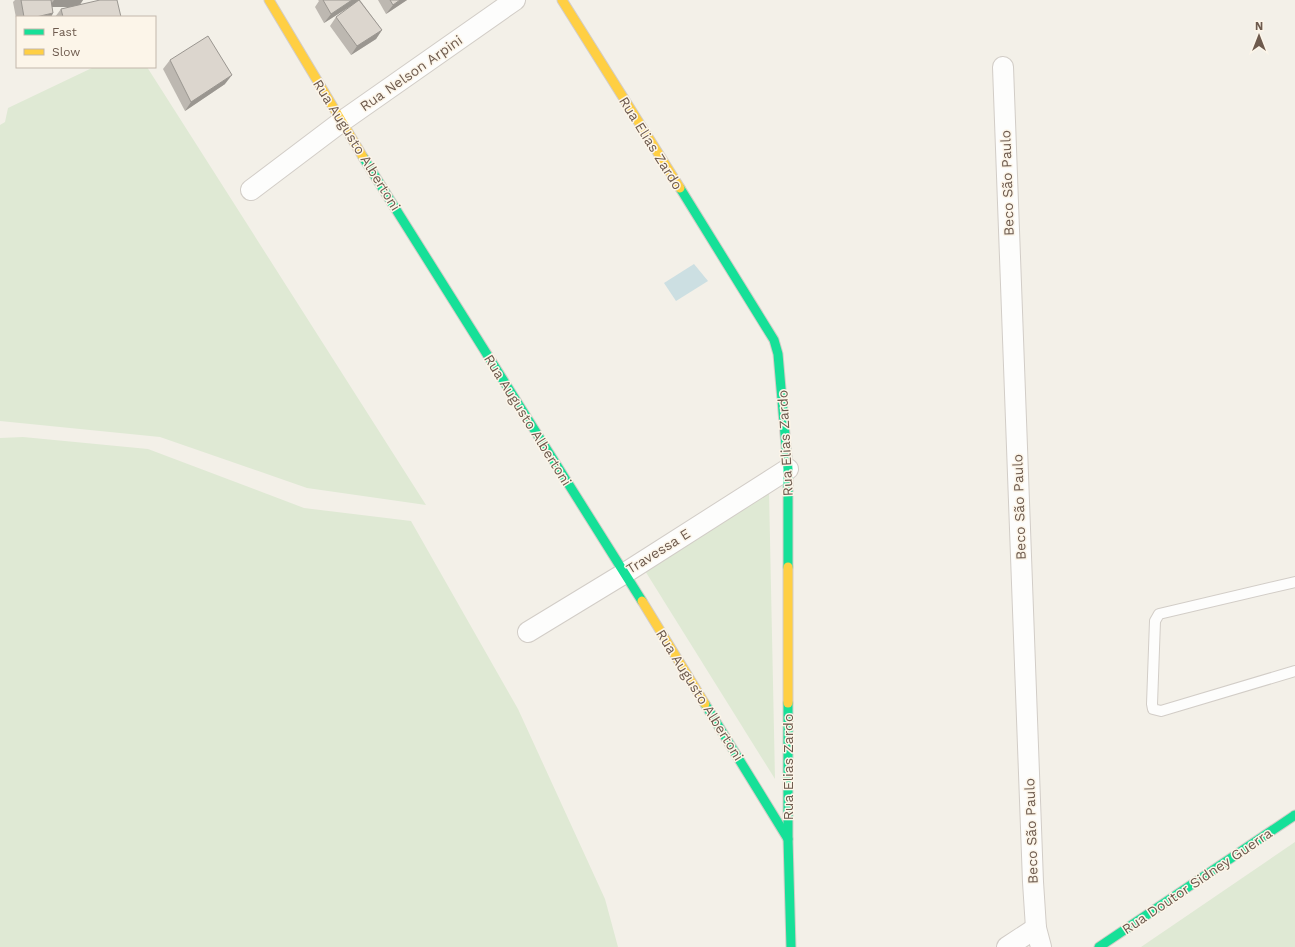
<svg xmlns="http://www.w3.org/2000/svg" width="1295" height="947" viewBox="0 0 1295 947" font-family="'Work Sans',sans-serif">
	<rect width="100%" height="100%" fill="#f3f0e8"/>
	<g fill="#dfe9d4">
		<path d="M 94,67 L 147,67 L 426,505 L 307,488 L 160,437 L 0,421 L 0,125 L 5,122 L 8,108 Z"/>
		<path d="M 23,437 L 148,449 L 304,508 L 411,521 L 518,709 L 605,899 L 618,947 L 0,947 L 0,438 Z"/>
		<path d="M 769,491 L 775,779 L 642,566 Z"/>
		<path d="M 1295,842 L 1295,947 L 1141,947 Z"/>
	</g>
	<path fill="#ccdfe2" d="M 694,264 L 708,281 L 676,301 L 664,283 Z"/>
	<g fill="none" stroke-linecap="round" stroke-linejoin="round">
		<defs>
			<path id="lane" d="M 1295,582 L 1159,614 L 1155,621 L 1152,704 L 1153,709 L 1161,711 L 1295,671"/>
			<g id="street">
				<path d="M 1003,67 L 1033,882 L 1036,928 L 1041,947"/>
				<path d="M 251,190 L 341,122 L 515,0"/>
				<path d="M 528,632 L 625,573 L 788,469"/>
				<path d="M 1007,947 L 1036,928"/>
			</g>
			<g id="fast">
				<path d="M 363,157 L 642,601"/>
				<path d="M 680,188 L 774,340 L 778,354 L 788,469 L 788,567"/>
				<path d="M 788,703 L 788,839 L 791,947"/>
				<path d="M 705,704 L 788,839"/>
				<path d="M 1099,947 L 1295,815"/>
			</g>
			<g id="slow">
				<path d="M 269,0 L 363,157"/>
				<path d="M 562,0 L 680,188"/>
				<path d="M 788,567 L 788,703"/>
				<path d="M 642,601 L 705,704"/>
			</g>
		</defs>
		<use href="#lane" stroke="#d2cdc7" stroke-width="12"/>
		<use href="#street" stroke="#d2cdc7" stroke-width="22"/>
		<use href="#fast" stroke="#d3cdc7" stroke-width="11"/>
		<use href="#slow" stroke="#d3cdc7" stroke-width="11"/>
		<use href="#lane" stroke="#fdfdfc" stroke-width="10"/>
		<use href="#street" stroke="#fdfdfc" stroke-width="20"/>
		<use href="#fast" stroke="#16e098" stroke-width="9"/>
		<use href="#slow" stroke="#ffcf43" stroke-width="9"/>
	</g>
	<g fill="#bdb8b1">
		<path d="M 15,0 L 83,0 L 80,5 L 121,17 L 55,17 L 61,9 L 69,7 L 52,7 L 53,13 L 51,17 L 17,17 L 17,23 L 13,2 Z"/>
		<path d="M 318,0 L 360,0 L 382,30 L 376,39 L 351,55 L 330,26 L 336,17 L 351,6 L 324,23 L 315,7 L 319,1 Z"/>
		<path d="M 378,0 L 407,0 L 386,14 Z"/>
		<path d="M 170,60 L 225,84 L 185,111 L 163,69 Z"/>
	</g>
	<g fill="#9a9690">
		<path d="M 54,0 L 83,0 L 78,7 L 49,7 Z"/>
		<path d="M 352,0 L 360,0 L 324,23 L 331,14 Z"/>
		<path d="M 400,0 L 407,0 L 386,14 L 393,5 Z"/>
		<path d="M 53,13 L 51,17 L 36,17 Z"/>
		<path d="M 382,30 L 376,39 L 351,55 L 357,46 Z"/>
		<path d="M 232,75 L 225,84 L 185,111 L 191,102 Z"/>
	</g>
	<g fill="#dcd6ce" stroke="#9a9690">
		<path d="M 21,0 L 51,0 L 53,13 L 36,17 L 24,17 Z"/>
		<path d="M 100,0 L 117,0 L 121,17 L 63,17 L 61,9 Z"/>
		<path d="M 323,0 L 352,0 L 331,14 Z"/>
		<path d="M 359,0 L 382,30 L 357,46 L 336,17 Z"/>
		<path d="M 390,0 L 400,0 L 393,5 Z"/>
		<path d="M 208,36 L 232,75 L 191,102 L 170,60 Z"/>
	</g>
	<g text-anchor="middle" stroke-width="3" stroke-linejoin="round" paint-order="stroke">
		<g font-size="14" fill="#6d5a4d" stroke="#fcf5e9">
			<text transform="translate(411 73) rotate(-35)" y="5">Rua Nelson Arpini</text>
			<text transform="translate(651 143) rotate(58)" y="5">Rua Elias Zardo</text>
			<text transform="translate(357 145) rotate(58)" y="5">Rua Augusto Albertoni</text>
			<text transform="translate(1007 183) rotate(-92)" y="5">Beco São Paulo</text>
			<text transform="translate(528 420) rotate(58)" y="5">Rua Augusto Albertoni</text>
			<text transform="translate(785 443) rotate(-93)" y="5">Rua Elias Zardo</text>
			<text transform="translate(1019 507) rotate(-92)" y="5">Beco São Paulo</text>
			<text transform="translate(658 551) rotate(-32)" y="5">Travessa E</text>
			<text transform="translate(700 695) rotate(58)" y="5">Rua Augusto Albertoni</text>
			<text transform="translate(788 767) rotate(-90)" y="5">Rua Elias Zardo</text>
			<text transform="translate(1031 831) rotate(-92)" y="5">Beco São Paulo</text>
			<text transform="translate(1197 881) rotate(-34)" y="5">Rua Doutor Sidney Guerra</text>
		</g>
	</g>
	<rect x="16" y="16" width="140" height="52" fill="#fcf5e9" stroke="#c3b7ab"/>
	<rect x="24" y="29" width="20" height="6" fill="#16e098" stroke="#c3b7ab"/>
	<text x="52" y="36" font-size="12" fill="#6d5a4d">Fast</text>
	<rect x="24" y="49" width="20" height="6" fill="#ffcf43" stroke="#c3b7ab"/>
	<text x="52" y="56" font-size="12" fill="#6d5a4d">Slow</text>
	<g transform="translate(1259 36)" stroke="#fcf5e9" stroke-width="3" paint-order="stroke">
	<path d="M0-3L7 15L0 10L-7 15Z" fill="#6d5a4d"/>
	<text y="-6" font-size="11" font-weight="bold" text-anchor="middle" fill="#6d5a4d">N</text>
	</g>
</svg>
